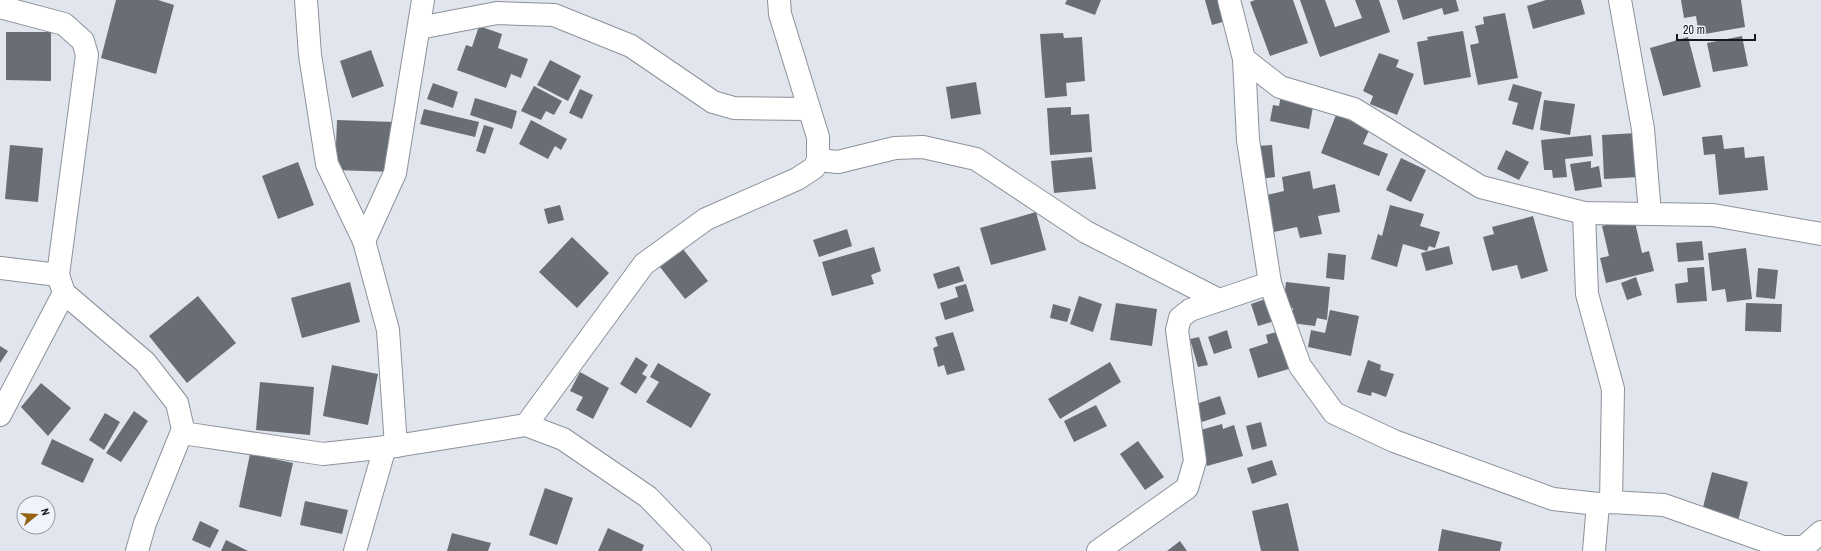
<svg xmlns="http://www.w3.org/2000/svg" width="1821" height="551" viewBox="0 0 1821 551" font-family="'Archivo Narrow',sans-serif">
	<rect width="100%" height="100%" fill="#e1e6ee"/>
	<g fill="#696d74">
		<path d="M 116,0 L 158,0 L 174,5 L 156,74 L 101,58 Z"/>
		<path d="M 1067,0 L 1101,0 L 1095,15 L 1065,4 Z"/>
		<path d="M 1205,0 L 1220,0 L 1226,21 L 1212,25 Z"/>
		<path d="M 1255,0 L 1293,0 L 1308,43 L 1270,56 L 1250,2 Z"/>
		<path d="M 1300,0 L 1325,0 L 1335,27 L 1362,18 L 1355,0 L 1379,0 L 1390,32 L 1320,57 Z"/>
		<path d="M 1397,0 L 1456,0 L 1459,11 L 1444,15 L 1442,8 L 1403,20 Z"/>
		<path d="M 1546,0 L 1581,0 L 1585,14 L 1533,29 L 1527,6 Z"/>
		<path d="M 1681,0 L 1741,0 L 1745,27 L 1699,35 L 1696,16 L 1684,18 Z"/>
		<path d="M 1505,13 L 1518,78 L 1478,85 L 1470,45 L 1479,43 L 1475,26 L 1484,24 L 1483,17 Z"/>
		<path d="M 479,26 L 502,34 L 498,48 L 528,59 L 521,78 L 511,74 L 506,88 L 457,70 L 466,45 L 472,47 Z"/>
		<path d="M 1463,31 L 1471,77 L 1424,85 L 1417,42 L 1428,40 L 1427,37 Z"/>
		<path d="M 6,32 L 51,32 L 51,81 L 6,80 Z"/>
		<path d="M 1063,33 L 1064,38 L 1082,37 L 1085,81 L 1066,83 L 1067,96 L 1045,98 L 1040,34 Z"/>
		<path d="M 1742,36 L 1748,66 L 1713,72 L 1707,43 Z"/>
		<path d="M 1688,37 L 1701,87 L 1663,96 L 1650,48 Z"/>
		<path d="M 371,50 L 384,86 L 352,98 L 340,61 Z"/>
		<path d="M 1379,53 L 1399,60 L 1396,67 L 1414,74 L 1397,115 L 1370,104 L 1373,96 L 1363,91 Z"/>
		<path d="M 550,60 L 581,76 L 568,101 L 537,85 Z"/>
		<path d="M 976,82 L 981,114 L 951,119 L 946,87 Z"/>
		<path d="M 433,83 L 458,92 L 453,108 L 427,99 Z"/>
		<path d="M 1513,84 L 1542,92 L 1533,130 L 1512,124 L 1518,103 L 1508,100 Z"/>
		<path d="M 534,86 L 562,101 L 554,115 L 546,111 L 541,120 L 521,111 Z"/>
		<path d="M 580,89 L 593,95 L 582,119 L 569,113 Z"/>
		<path d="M 1281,95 L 1314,101 L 1309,129 L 1270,121 L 1273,105 L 1279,106 Z"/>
		<path d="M 475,98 L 517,111 L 512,129 L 470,115 Z"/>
		<path d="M 1544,100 L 1575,104 L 1570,135 L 1540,130 Z"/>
		<path d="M 1071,107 L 1071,115 L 1089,114 L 1092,152 L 1050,155 L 1047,108 Z"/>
		<path d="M 424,109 L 479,122 L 475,137 L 420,124 Z"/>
		<path d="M 1336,115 L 1370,128 L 1363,144 L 1388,154 L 1379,176 L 1321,153 Z"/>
		<path d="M 337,120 L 394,122 L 392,172 L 335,170 Z"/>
		<path d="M 531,120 L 567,139 L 561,150 L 555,146 L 548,159 L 519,144 Z"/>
		<path d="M 484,125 L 494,128 L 485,154 L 476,151 Z"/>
		<path d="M 1637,133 L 1639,177 L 1604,179 L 1602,135 Z"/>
		<path d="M 1591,135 L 1593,156 L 1565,159 L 1567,177 L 1553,178 L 1552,170 L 1544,170 L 1541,140 Z"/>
		<path d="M 1722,135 L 1724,149 L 1744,147 L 1745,158 L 1764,156 L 1768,190 L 1719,195 L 1715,154 L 1704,155 L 1702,137 Z"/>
		<path d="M 10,145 L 43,148 L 38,202 L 5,199 Z"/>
		<path d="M 1272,145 L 1275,177 L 1259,179 L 1257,146 Z"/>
		<path d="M 1506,150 L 1529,162 L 1519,180 L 1497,169 Z"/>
		<path d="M 1092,157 L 1096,189 L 1054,193 L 1051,161 Z"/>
		<path d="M 1401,158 L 1426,170 L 1411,202 L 1386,190 Z"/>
		<path d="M 1591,161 L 1591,168 L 1599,166 L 1602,187 L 1575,191 L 1570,164 Z"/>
		<path d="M 298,162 L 314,205 L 278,219 L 262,176 Z"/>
		<path d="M 1310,171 L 1313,189 L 1335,184 L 1340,212 L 1318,216 L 1322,234 L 1300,238 L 1297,227 L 1274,232 L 1267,195 L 1284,191 L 1282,177 Z"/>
		<path d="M 560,205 L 564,220 L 548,224 L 544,209 Z"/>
		<path d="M 1390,205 L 1424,214 L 1420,226 L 1440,232 L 1435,248 L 1429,246 L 1427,251 L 1403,244 L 1397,267 L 1371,259 L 1378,234 L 1382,236 Z"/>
		<path d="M 1036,212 L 1046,250 L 991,265 L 980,228 Z"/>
		<path d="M 1533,216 L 1548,271 L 1521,279 L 1517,265 L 1492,271 L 1483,237 L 1494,234 L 1492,227 Z"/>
		<path d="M 1634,218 L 1642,253 L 1649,251 L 1654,271 L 1606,283 L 1600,258 L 1609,256 L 1602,226 Z"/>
		<path d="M 847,229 L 852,246 L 819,257 L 813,240 Z"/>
		<path d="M 572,237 L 609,273 L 577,308 L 539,272 Z"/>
		<path d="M 1702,241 L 1704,260 L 1678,262 L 1676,243 Z"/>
		<path d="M 1449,246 L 1453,264 L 1426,271 L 1421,253 Z"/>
		<path d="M 874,247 L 881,271 L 871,275 L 874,284 L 832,296 L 822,262 Z"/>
		<path d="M 1746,248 L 1752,299 L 1727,302 L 1725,289 L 1712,291 L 1708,253 Z"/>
		<path d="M 683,249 L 708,281 L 685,299 L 660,267 Z"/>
		<path d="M 1328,253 L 1346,255 L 1344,280 L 1326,278 Z"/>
		<path d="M 959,266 L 964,281 L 938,289 L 933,274 Z"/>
		<path d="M 1704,267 L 1707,301 L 1677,303 L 1675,284 L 1688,282 L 1687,268 Z"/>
		<path d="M 1758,268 L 1778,270 L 1775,299 L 1756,297 Z"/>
		<path d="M 1636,277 L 1642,295 L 1627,300 L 1621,283 Z"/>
		<path d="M 350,282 L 360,322 L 302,338 L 291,298 Z"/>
		<path d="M 1286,282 L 1330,287 L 1327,320 L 1317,318 L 1315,326 L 1291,323 L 1293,308 L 1283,307 Z"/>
		<path d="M 966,284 L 974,311 L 945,320 L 940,303 L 958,297 L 955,287 Z"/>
		<path d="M 198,296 L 236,343 L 187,383 L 149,336 Z"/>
		<path d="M 1079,296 L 1102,304 L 1093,332 L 1070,324 Z"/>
		<path d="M 1271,297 L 1278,320 L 1258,326 L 1251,304 Z"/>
		<path d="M 1116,303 L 1157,309 L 1152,346 L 1110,340 Z"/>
		<path d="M 1746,303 L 1782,304 L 1781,332 L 1745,331 Z"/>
		<path d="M 1053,304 L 1071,309 L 1067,322 L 1050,318 Z"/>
		<path d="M 1330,310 L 1359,316 L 1351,356 L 1308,347 L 1311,330 L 1325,333 Z"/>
		<path d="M 1227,330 L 1232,348 L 1214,354 L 1208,337 Z"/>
		<path d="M 1280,331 L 1292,368 L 1258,378 L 1249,349 L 1268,343 L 1266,335 Z"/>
		<path d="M 953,332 L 965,370 L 947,375 L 944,365 L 938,367 L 933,348 L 938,346 L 935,337 Z"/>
		<path d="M 1199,337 L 1208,365 L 1198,367 L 1190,339 Z"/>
		<path d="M 0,346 L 8,351 L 0,363 Z"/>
		<path d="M 636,357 L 648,365 L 642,374 L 647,377 L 636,394 L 620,384 Z"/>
		<path d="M 1368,360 L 1381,365 L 1380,370 L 1394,374 L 1386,397 L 1372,392 L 1371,396 L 1357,392 Z"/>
		<path d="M 1110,362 L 1121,382 L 1060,419 L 1048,399 Z"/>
		<path d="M 658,363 L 711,394 L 691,428 L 646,402 L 659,382 L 650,377 Z"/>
		<path d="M 332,365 L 378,374 L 368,425 L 323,416 Z"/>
		<path d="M 580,372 L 609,388 L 593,419 L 576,410 L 583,397 L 570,391 Z"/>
		<path d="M 260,382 L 314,387 L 310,435 L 256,430 Z"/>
		<path d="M 41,383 L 71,408 L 48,436 L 21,407 Z"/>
		<path d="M 1220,396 L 1226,414 L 1202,422 L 1196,404 Z"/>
		<path d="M 1096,405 L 1107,426 L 1074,442 L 1064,421 Z"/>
		<path d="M 134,411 L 148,421 L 121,462 L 106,453 Z"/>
		<path d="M 105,413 L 120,422 L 104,450 L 89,440 Z"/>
		<path d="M 1261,422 L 1267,446 L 1252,450 L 1246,426 Z"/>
		<path d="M 1222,424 L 1223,429 L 1234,425 L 1243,456 L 1207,466 L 1197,431 Z"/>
		<path d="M 52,439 L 94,459 L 83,483 L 41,464 Z"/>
		<path d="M 1138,441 L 1164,477 L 1145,490 L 1120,454 Z"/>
		<path d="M 250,454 L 293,463 L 281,517 L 239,507 Z"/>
		<path d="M 1272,460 L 1277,475 L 1252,484 L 1247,468 Z"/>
		<path d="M 1712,472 L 1748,482 L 1737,525 L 1701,515 Z"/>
		<path d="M 545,488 L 573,498 L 557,545 L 529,535 Z"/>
		<path d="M 305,501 L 348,510 L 342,534 L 300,525 Z"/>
		<path d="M 1288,503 L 1299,551 L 1261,551 L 1252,511 Z"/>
		<path d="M 200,521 L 219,530 L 210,548 L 192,540 Z"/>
		<path d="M 608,528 L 644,545 L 642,551 L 598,551 Z"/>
		<path d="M 1442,529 L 1502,542 L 1500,551 L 1438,551 Z"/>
		<path d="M 452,533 L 491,543 L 488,551 L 447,551 Z"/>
		<path d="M 226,540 L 248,551 L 221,551 Z"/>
		<path d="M 1180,541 L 1187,551 L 1167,551 Z"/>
	</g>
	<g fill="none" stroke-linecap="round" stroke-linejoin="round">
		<defs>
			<g id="minor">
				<path d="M 306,0 L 310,55 L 327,164 L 364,241 L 388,330 L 396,446"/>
				<path d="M 1229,0 L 1244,59 L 1280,87 L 1354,109 L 1481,187 L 1584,213 L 1650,214"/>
				<path d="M 1620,0 L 1643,129 L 1650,214 L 1713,215 L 1821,234"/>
				<path d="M 0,7 L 64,24 L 83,41 L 87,55 L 58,275 L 64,293 L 145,362 L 177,403 L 183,429 L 145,523 L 137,551"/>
				<path d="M 419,28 L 497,13 L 554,15 L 631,46 L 713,102 L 734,108 L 808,109"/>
				<path d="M 1244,59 L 1248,140 L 1270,283 L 1300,366 L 1334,413 L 1394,441 L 1553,499 L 1598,504 L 1611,502 L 1664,505 L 1783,547 L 1804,547 L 1821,532"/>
				<path d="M 818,160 L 838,162 L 895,148 L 923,147 L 976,159 L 1086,232 L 1219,300"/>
				<path d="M 1584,213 L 1587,294 L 1613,389 L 1611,502"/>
				<path d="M 364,241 L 395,173 L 423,0"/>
				<path d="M 0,268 L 58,275"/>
				<path d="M 0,415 L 64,293"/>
				<path d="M 526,425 L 644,264 L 706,219 L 797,179 L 814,168 L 818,160 L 818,137 L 780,14 L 779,0"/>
				<path d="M 183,429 L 189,434 L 323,454 L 396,446 L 526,425 L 563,439 L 648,497 L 700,551"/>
				<path d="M 355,551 L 385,447"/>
				<path d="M 1098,551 L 1187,488 L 1195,461 L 1177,330 L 1180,318 L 1190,310 L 1270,283"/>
				<path d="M 1594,551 L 1598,504"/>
			</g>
		</defs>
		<use href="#minor" stroke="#8d9199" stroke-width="24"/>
		<use href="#minor" stroke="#fff" stroke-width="22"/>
	</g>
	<g transform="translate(36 515) rotate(72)"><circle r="19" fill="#eef3fc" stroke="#989ba2"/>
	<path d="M0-3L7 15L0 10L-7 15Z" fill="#946314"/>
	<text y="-6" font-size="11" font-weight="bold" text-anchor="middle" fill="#17181b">N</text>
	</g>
	<path d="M1677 34v6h78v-6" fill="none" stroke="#17181b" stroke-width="2"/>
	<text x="1683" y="34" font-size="12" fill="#17181b" stroke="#eef3fc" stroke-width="3" paint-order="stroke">20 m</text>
</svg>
